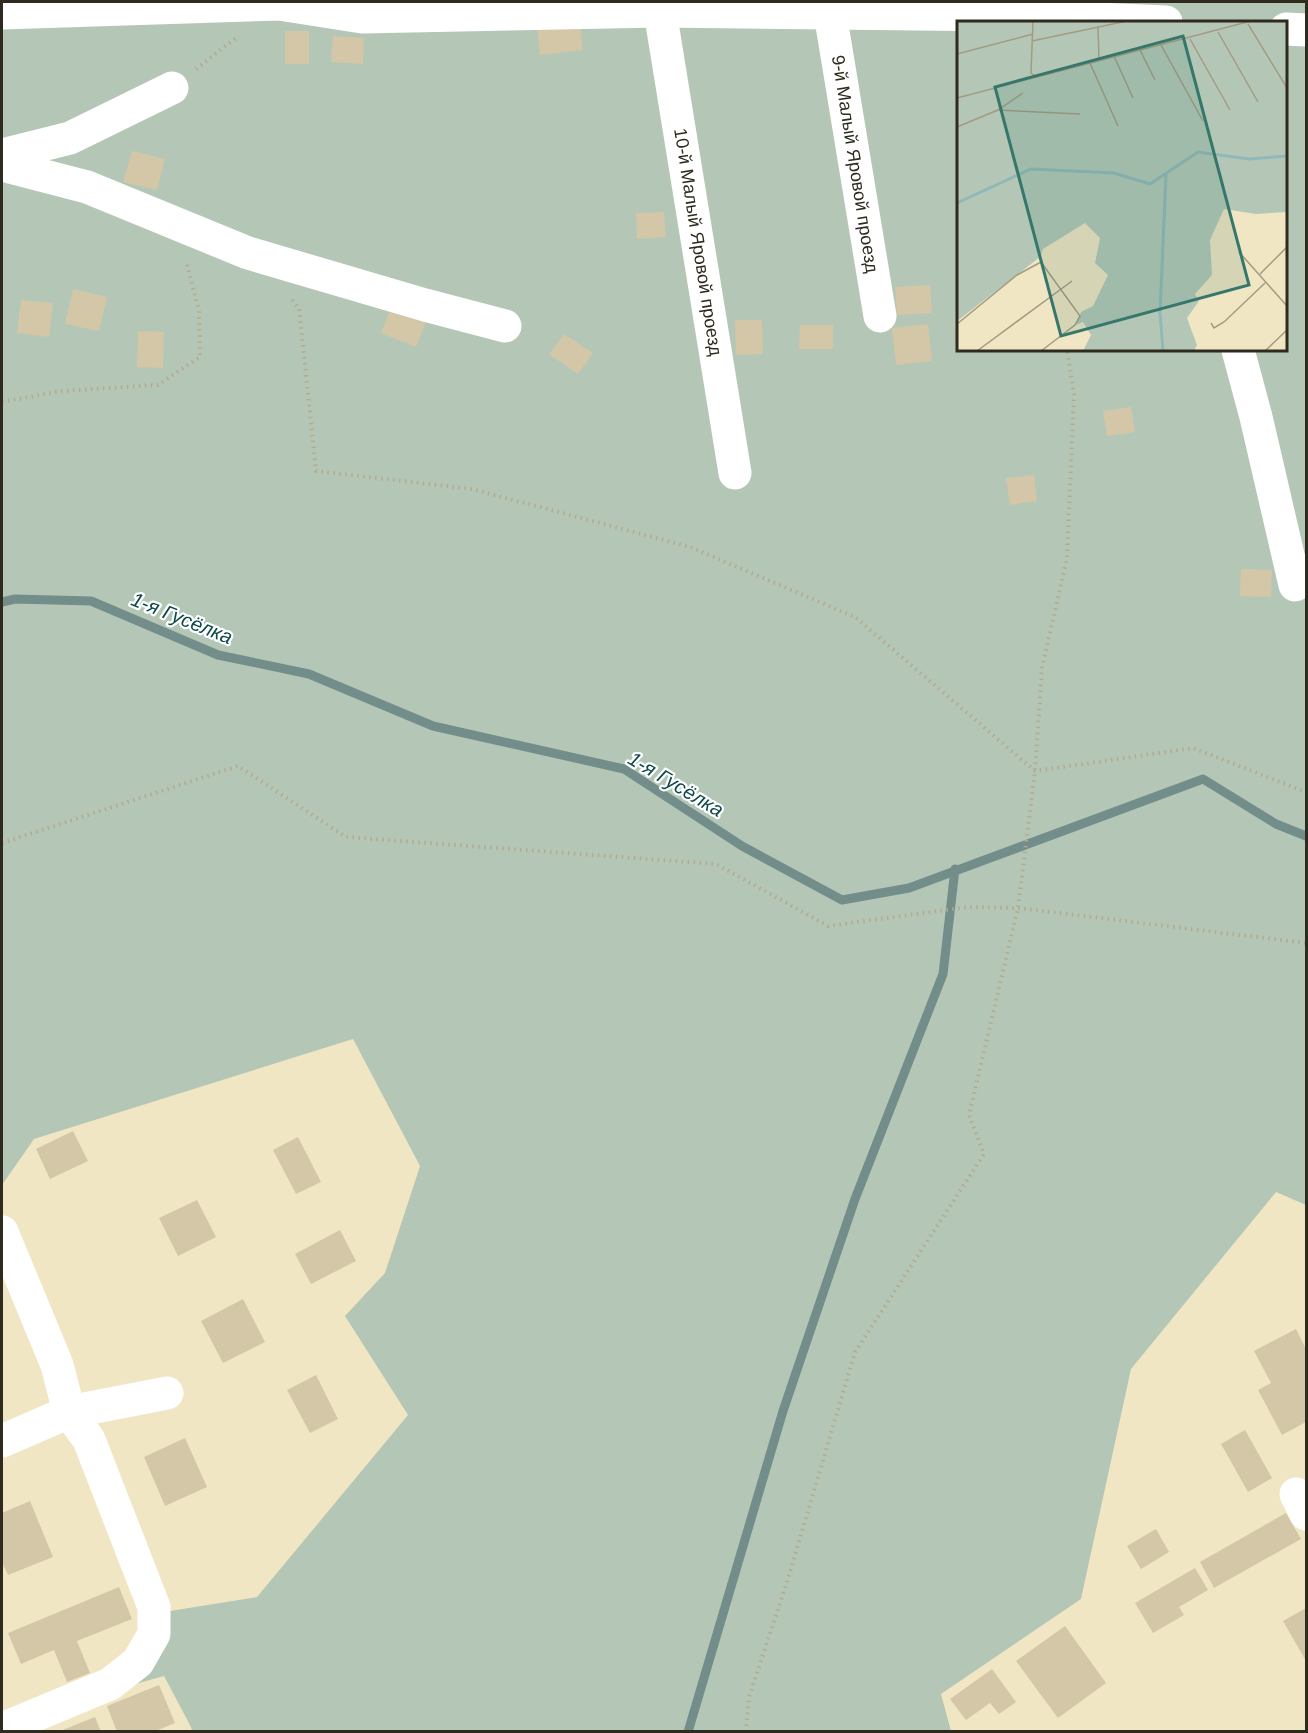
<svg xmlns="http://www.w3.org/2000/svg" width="1308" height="1733" viewBox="0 0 1308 1733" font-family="Helvetica,sans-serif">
	<rect width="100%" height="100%" fill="#f1e6c4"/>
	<path fill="#b4c7b6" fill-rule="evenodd" d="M 2,2 L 1306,2 L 1306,1205 L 1276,1192 L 1131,1369 L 1081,1599 L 941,1694 L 951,1731 L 192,1731 L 191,1727 L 164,1676 L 114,1690 L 170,1611 L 257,1597 L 408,1415 L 345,1316 L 385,1273 L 420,1166 L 353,1039 L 34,1139 L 2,1185 ZM 958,22 L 1286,22 L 1286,350 L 958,350 Z"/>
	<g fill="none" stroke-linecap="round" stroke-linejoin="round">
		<g stroke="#738d8a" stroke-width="9">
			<path d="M 2,602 L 15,599 L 91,601 L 218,655 L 309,674 L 433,726 L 624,769 L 742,846 L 842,900 L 909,888 L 1203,779 L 1276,824 L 1306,836"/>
			<path d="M 688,1732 L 783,1411 L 855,1199 L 943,974 L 955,869"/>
		</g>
	</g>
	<g fill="#d3c7a7">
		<path d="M 580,24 L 583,50 L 540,55 L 537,29 Z"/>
		<rect x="285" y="31" width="24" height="33"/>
		<path d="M 333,36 L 364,38 L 363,64 L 331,62 Z"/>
		<path d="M 132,151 L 165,159 L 157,190 L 123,182 Z"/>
		<path d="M 664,212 L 666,237 L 637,239 L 636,213 Z"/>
		<path d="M 930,285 L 932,313 L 897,315 L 895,287 Z"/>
		<path d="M 73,289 L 107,297 L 99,331 L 65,324 Z"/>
		<path d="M 21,300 L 53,303 L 49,337 L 17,333 Z"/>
		<path d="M 392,305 L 427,319 L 416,347 L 381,333 Z"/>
		<path d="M 735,320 L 762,320 L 763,354 L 736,355 Z"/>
		<path d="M 928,324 L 932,361 L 896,365 L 892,328 Z"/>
		<path d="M 800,325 L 833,325 L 833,349 L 799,349 Z"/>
		<path d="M 138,331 L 164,332 L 163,368 L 137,367 Z"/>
		<path d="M 564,334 L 593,353 L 578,374 L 549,354 Z"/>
		<path d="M 1131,407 L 1135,432 L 1107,436 L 1103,411 Z"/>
		<path d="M 1034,475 L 1037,501 L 1010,505 L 1006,478 Z"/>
		<path d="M 1241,569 L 1272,570 L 1271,597 L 1240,596 Z"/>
		<path d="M 73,1131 L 88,1161 L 50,1179 L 36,1149 Z"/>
		<path d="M 298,1137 L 321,1182 L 296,1194 L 273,1150 Z"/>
		<path d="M 197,1200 L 216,1237 L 178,1256 L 159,1218 Z"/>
		<path d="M 340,1230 L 356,1261 L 311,1284 L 295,1254 Z"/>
		<path d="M 243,1299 L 265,1342 L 223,1363 L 201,1321 Z"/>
		<path d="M 1296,1329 L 1306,1349 L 1306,1422 L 1282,1435 L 1258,1390 L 1271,1383 L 1254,1351 Z"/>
		<path d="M 316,1375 L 338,1419 L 310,1433 L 287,1390 Z"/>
		<path d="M 1245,1430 L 1272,1478 L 1248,1492 L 1221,1444 Z"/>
		<path d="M 185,1438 L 207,1487 L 165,1506 L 144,1457 Z"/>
		<path d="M 30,1501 L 53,1557 L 8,1575 L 2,1562 L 2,1513 Z"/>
		<path d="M 1286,1513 L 1301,1539 L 1214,1588 L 1200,1562 Z"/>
		<path d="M 1156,1529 L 1169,1552 L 1141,1569 L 1127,1546 Z"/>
		<path d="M 1195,1568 L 1208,1590 L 1179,1607 L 1184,1615 L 1153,1633 L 1135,1603 Z"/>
		<path d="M 119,1587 L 132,1619 L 77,1641 L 90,1673 L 67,1682 L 54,1650 L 21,1664 L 8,1633 Z"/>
		<path d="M 1306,1608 L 1306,1661 L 1283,1621 Z"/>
		<path d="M 1065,1626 L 1106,1683 L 1058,1718 L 1016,1661 Z"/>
		<path d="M 992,1669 L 1016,1702 L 999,1714 L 990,1703 L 966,1720 L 950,1699 Z"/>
		<path d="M 159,1685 L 175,1723 L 153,1732 L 117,1732 L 107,1706 Z"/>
		<path d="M 95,1717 L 101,1732 L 60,1732 L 60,1731 Z"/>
	</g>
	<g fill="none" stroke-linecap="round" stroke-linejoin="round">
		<g stroke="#b3aa8f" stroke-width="4" stroke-dasharray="1.5 4.5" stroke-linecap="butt">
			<path d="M 196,69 L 237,37"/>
			<path d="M 292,300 L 299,308 L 316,471 L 472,489 L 690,547 L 855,617 L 1035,771 L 1193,748 L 1306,792"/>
			<path d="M 2,402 L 61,391 L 158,385 L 200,357 L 199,311 L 186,261"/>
			<path d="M 2,843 L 238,766 L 346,837 L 716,864 L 828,926 L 968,907 L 1018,908 L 1306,943"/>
			<path d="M 746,1732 L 749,1697 L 787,1582 L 855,1352 L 984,1154 L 969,1115 L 1018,908 L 1035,771 L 1042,668 L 1067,558 L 1074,394 L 1067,350"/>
		</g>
		<g stroke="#fff" stroke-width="33">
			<path d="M 660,11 L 735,473"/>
			<path d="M 2,13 L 279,4 L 362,17 L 660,11 L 1007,15 L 1166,22"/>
			<path d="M 830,13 L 880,316"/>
			<path d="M 1286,29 L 1306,30"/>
			<path d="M 2,155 L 70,138 L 172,88"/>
			<path d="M 2,165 L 87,187 L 248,253 L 425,305 L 505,326"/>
			<path d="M 1238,350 L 1256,417 L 1295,585"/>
			<path d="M 2,1232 L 57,1365 L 69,1412 L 89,1440 L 154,1607 L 154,1634 L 138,1662 L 110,1684 L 2,1729"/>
			<path d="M 2,1441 L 69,1412 L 167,1393"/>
			<path d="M 1296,1494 L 1306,1514"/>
		</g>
	</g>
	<g text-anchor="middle" stroke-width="4.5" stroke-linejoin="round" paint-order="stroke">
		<g font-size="18" fill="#2e2a1d" stroke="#fff">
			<text transform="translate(855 164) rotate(81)" y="6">9-й Малый Яровой проезд</text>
			<text transform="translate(698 242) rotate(81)" y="6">10-й Малый Яровой проезд</text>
		</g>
		<g font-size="20" font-style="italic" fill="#0e494a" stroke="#fff">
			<text transform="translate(182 618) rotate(22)" y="7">1-я Гусёлка</text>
			<text transform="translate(676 784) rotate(31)" y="7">1-я Гусёлка</text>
		</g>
	</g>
	<g transform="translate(957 21)">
		<rect width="330" height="330" fill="#f1e6c4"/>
		<path d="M 0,0 L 330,0 L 330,191 L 299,193 L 267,188 L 253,219 L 255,254 L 238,273 L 242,280 L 230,297 L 240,324 L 237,330 L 126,330 L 134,314 L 126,301 L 119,304 L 124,291 L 136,285 L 151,254 L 138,242 L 143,217 L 128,202 L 86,228 L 83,236 L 0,300 Z" fill="#b4c7b6"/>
		<path fill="none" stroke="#91b8b8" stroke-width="3" d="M 0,182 L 74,148 L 157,152 L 193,163 L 241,131 L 292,138 L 330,135M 206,330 L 203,292 L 209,154"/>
		<path fill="none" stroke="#a39b81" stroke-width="1.5" d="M 76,0 L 74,52 L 78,55M 291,3 L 330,67M 141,6 L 142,39M 261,11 L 301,81M 233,18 L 273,89M 75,20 L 170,0M 204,24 L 246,100M 183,29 L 198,59M 0,33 L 76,13M 157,35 L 176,77M 133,42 L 161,105M 0,77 L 294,0M 41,89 L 123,93M 0,106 L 41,89 L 66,72M 282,231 L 330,285M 303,253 L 330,226M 254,302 L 257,307 L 267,301 L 308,262M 0,303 L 60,254 L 84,241 L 123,295 L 118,304 L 84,330M 20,330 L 115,260M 308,330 L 330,309"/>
		<path fill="#35786b" fill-opacity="0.15" stroke="#35786b" stroke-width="3" d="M 226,15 L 292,264 L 104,315 L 38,66 Z"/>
		<rect width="330" height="330" fill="none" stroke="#2e2a1d" stroke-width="3"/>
	</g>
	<rect width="1308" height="1733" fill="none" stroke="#2e2a1d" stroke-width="6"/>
</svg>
